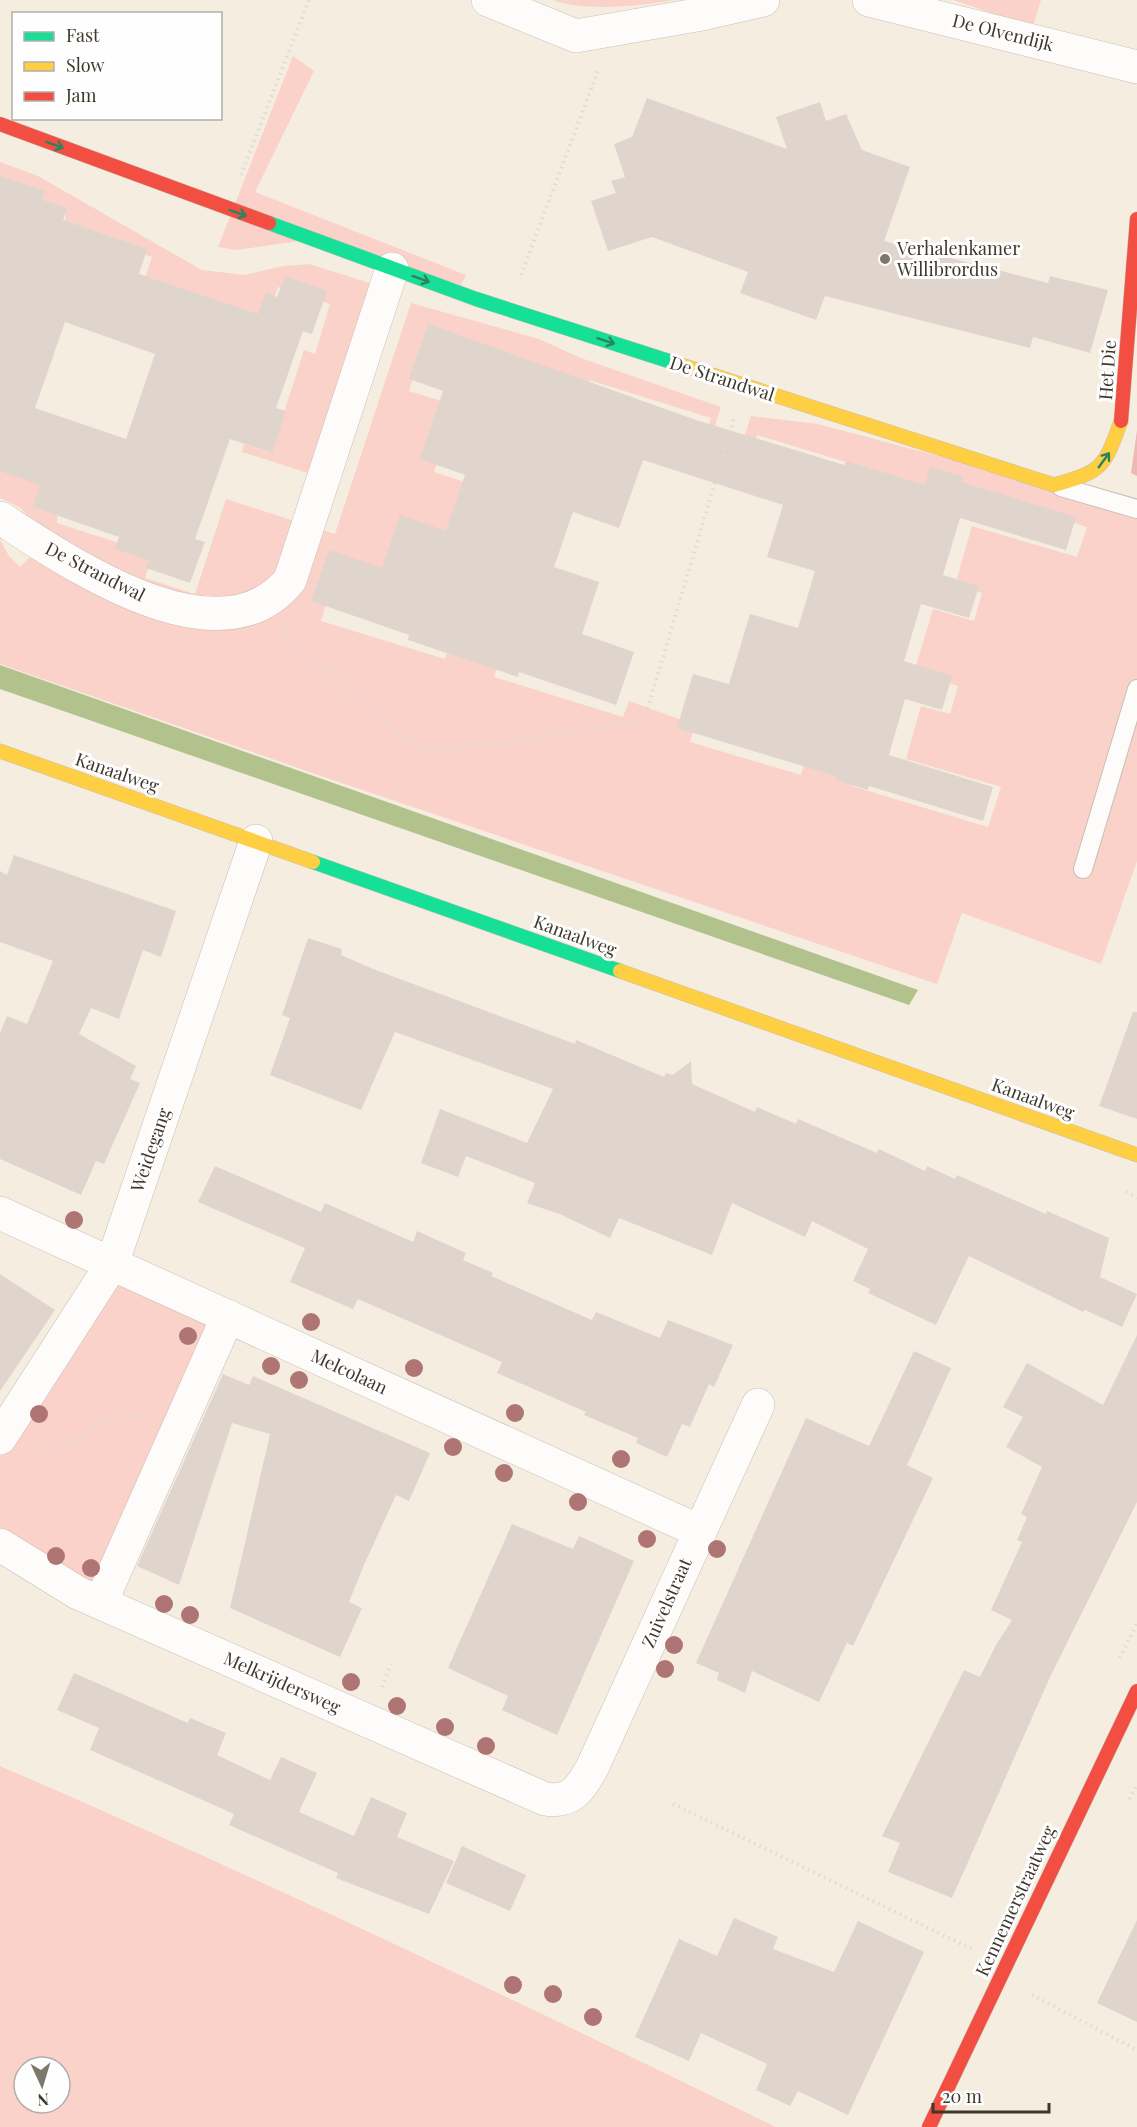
<svg xmlns="http://www.w3.org/2000/svg" width="1137" height="2127" viewBox="0 0 1137 2127" font-family="'Playfair Display',serif">
	<rect width="100%" height="100%" fill="#f6ede1"/>
	<g fill="#fad2c9" fill-rule="evenodd">
		<path d="M 553,0 L 674,0 C 642,6 583,12 553,0 Z"/>
		<path d="M 953,0 L 1041,0 L 1033,27 Z"/>
		<path d="M 293,56 L 314,71 L 255,192 L 466,275 L 461,285 L 314,239 L 236,250 L 218,247 Z"/>
		<path d="M 0,162 L 38,176 L 202,270 L 245,275 L 283,266 L 309,264 L 376,285 L 317,476 L 242,452 L 244,444 L 271,453 L 304,350 L 315,354 L 330,304 L 278,287 L 267,318 L 145,278 L 152,257 L 63,228 L 66,215 L 7,196 L 0,216 Z"/>
		<path d="M 411,303 L 539,339 L 581,358 L 721,407 L 709,444 L 704,443 L 711,418 L 589,380 L 569,442 L 427,333 L 409,391 L 445,402 L 445,438 L 434,472 L 480,487 L 418,614 L 340,558 L 321,621 L 445,659 L 460,612 L 509,627 L 494,677 L 623,717 L 629,701 L 695,725 L 690,742 L 801,775 L 823,702 L 872,717 L 852,786 L 988,827 L 1001,787 L 906,759 L 921,706 L 950,714 L 958,686 L 914,672 L 933,609 L 974,621 L 982,593 L 955,585 L 972,526 L 1077,557 L 1087,527 L 944,484 L 925,547 L 885,474 L 757,435 L 748,461 L 737,459 L 751,416 L 818,424 L 1137,509 L 1137,861 L 1101,964 L 962,913 L 937,984 L 321,776 L 0,664 L 0,540 L 9,556 L 20,567 L 31,556 L 43,535 L 21,508 L 0,498 L 0,464 L 61,484 L 57,523 L 153,554 L 145,578 L 195,594 L 226,499 L 335,534 Z"/>
		<path d="M 109,1281 L 218,1328 L 103,1588 L 0,1536 L 0,1445 Z"/>
		<path d="M 0,1766 C 262,1879 519,2002 776,2127 L 0,2127 ZM 24,2067 L 60,2067 L 60,2103 L 24,2103 Z"/>
	</g>
	<path fill="#ecbab2" d="M 1137,430 L 1137,476 L 1131,473 Z"/>
	<path fill="#b1c28c" d="M 0,665 L 918,990 L 909,1005 L 0,689 Z"/>
	<g fill="#dfd5cd" fill-rule="evenodd">
		<path d="M 647,98 L 787,149 L 776,117 L 820,102 L 826,121 L 846,114 L 862,150 L 910,167 L 884,241 L 1048,283 L 1050,276 L 1108,290 L 1090,353 L 1033,337 L 1030,348 L 825,296 L 816,320 L 740,293 L 748,272 L 652,237 L 608,251 L 591,201 L 616,193 L 611,181 L 625,177 L 614,144 L 632,137 Z"/>
		<path d="M 0,176 L 45,191 L 42,200 L 67,208 L 63,220 L 147,249 L 139,274 L 258,314 L 266,292 L 277,297 L 285,276 L 327,291 L 312,334 L 303,331 L 276,408 L 286,411 L 272,453 L 230,439 L 195,539 L 205,542 L 190,583 L 146,568 L 149,560 L 115,549 L 119,537 L 33,507 L 40,485 L 0,471 ZM 65,322 L 155,354 L 126,439 L 35,408 Z"/>
		<path d="M 428,324 L 696,420 L 844,465 L 846,461 L 925,485 L 930,467 L 963,477 L 961,482 L 1076,517 L 1066,550 L 960,518 L 943,575 L 979,586 L 969,618 L 921,604 L 904,661 L 952,676 L 942,710 L 905,699 L 889,755 L 993,787 L 983,821 L 869,786 L 868,790 L 835,780 L 836,776 L 677,728 L 693,674 L 729,684 L 750,614 L 798,628 L 815,571 L 767,557 L 783,505 L 643,460 L 619,528 L 573,512 L 554,567 L 599,582 L 582,634 L 634,652 L 616,705 L 519,672 L 518,677 L 408,640 L 409,635 L 311,601 L 329,550 L 382,568 L 400,515 L 446,531 L 465,475 L 420,459 L 443,391 L 409,379 Z"/>
		<path d="M 14,855 L 176,911 L 161,957 L 143,950 L 119,1019 L 91,1008 L 79,1034 L 136,1066 L 130,1079 L 140,1083 L 104,1164 L 96,1161 L 81,1195 L 0,1159 L 0,1033 L 7,1016 L 27,1024 L 53,961 L 0,942 L 0,871 L 7,875 Z"/>
		<path d="M 308,938 L 342,949 L 341,955 L 373,969 L 575,1044 L 576,1040 L 664,1077 L 666,1073 L 673,1075 L 691,1061 L 692,1084 L 755,1112 L 757,1107 L 796,1124 L 798,1119 L 877,1153 L 879,1149 L 925,1171 L 927,1166 L 955,1179 L 957,1175 L 1046,1214 L 1047,1211 L 1109,1238 L 1100,1277 L 1137,1294 L 1122,1327 L 1085,1310 L 1083,1312 L 969,1256 L 936,1325 L 868,1293 L 870,1289 L 853,1281 L 868,1249 L 812,1221 L 805,1237 L 732,1203 L 712,1255 L 619,1218 L 610,1238 L 562,1215 L 527,1203 L 535,1183 L 466,1156 L 458,1177 L 421,1163 L 440,1109 L 527,1143 L 553,1089 L 395,1032 L 361,1110 L 270,1075 L 290,1018 L 282,1015 Z"/>
		<path d="M 1133,1012 L 1137,1012 L 1137,1119 L 1099,1106 Z"/>
		<path d="M 215,1166 L 321,1212 L 325,1203 L 413,1242 L 417,1231 L 466,1253 L 463,1260 L 493,1273 L 491,1276 L 592,1320 L 596,1312 L 660,1338 L 668,1320 L 733,1345 L 714,1387 L 709,1384 L 690,1427 L 682,1424 L 667,1457 L 636,1443 L 638,1438 L 584,1415 L 586,1412 L 497,1373 L 502,1362 L 358,1299 L 353,1309 L 290,1282 L 305,1248 L 198,1202 Z"/>
		<path d="M 0,1274 L 55,1310 L 0,1391 Z"/>
		<path d="M 1137,1335 L 1137,1502 L 1051,1675 L 952,1898 L 888,1872 L 900,1843 L 882,1836 L 964,1670 L 980,1677 L 996,1645 L 1012,1620 L 991,1610 L 1022,1542 L 1017,1540 L 1027,1517 L 1021,1514 L 1042,1467 L 1006,1447 L 1023,1417 L 1003,1407 L 1027,1363 L 1103,1405 Z"/>
		<path d="M 914,1351 L 951,1368 L 907,1465 L 933,1478 L 853,1646 L 847,1643 L 819,1702 L 752,1671 L 745,1693 L 717,1680 L 719,1673 L 696,1663 L 806,1418 L 869,1446 Z"/>
		<path d="M 223,1374 L 249,1385 L 253,1376 L 430,1453 L 409,1501 L 396,1495 L 364,1565 L 349,1602 L 362,1608 L 340,1657 L 230,1608 L 270,1434 L 232,1423 L 179,1585 L 137,1566 Z"/>
		<path d="M 512,1524 L 573,1549 L 579,1536 L 634,1561 L 557,1735 L 502,1710 L 508,1696 L 448,1668 Z"/>
		<path d="M 74,1673 L 188,1723 L 190,1718 L 226,1733 L 217,1755 L 270,1780 L 281,1757 L 317,1773 L 299,1812 L 354,1836 L 371,1797 L 407,1813 L 397,1837 L 454,1861 L 429,1914 L 336,1878 L 338,1873 L 229,1825 L 234,1814 L 90,1750 L 99,1728 L 57,1710 Z"/>
		<path d="M 462,1846 L 526,1875 L 510,1911 L 446,1883 Z"/>
		<path d="M 734,1918 L 778,1937 L 773,1949 L 834,1972 L 858,1921 L 924,1952 L 848,2115 L 798,2091 L 790,2106 L 756,2090 L 767,2064 L 701,2033 L 689,2061 L 635,2037 L 679,1939 L 717,1956 Z"/>
		<path d="M 1137,1920 L 1137,2022 L 1097,2003 Z"/>
	</g>
	<g fill="none" stroke-linecap="round" stroke-linejoin="round">
		<defs>
			<g id="lane">
				<path d="M 1061,487 L 1137,509"/>
				<path d="M 1083,869 L 1137,689"/>
			</g>
			<g id="street">
				<path d="M 488,0 L 576,36 L 702,14 L 763,0"/>
				<path d="M 869,0 L 1137,67"/>
				<path d="M 0,518 C 69,562 219,667 290,580 L 392,269"/>
				<path d="M 0,1213 L 699,1531"/>
				<path d="M 0,1438 L 112,1264 L 256,841"/>
				<path d="M 0,1545 L 78,1593 L 545,1799 C 571,1803 580,1790 592,1768 L 758,1405"/>
				<path d="M 101,1602 L 228,1316"/>
			</g>
			<g id="fast">
				<path d="M 269,223 L 476,299 L 678,364"/>
				<path d="M 313,862 L 620,971"/>
			</g>
			<g id="slow">
				<path d="M 678,364 L 1054,485 C 1103,471 1104,468 1121,421"/>
				<path d="M 0,751 L 313,862"/>
				<path d="M 620,971 L 1137,1155"/>
			</g>
			<g id="jam">
				<path d="M 0,124 L 269,223"/>
				<path d="M 1121,421 L 1137,219"/>
				<path d="M 929,2127 L 1137,1691"/>
			</g>
		</defs>
		<use href="#lane" stroke="#c7bfb4" stroke-width="20"/>
		<use href="#street" stroke="#c7bfb4" stroke-width="34"/>
		<use href="#fast" stroke="#c7bfb4" stroke-width="15"/>
		<use href="#slow" stroke="#c7bfb4" stroke-width="15"/>
		<use href="#jam" stroke="#c7bfb4" stroke-width="15"/>
		<g stroke="#dddbd8" stroke-width="4" stroke-dasharray="1.5 4.5" stroke-linecap="butt">
			<path d="M 241,175 L 309,0"/>
			<path d="M 521,275 L 599,68"/>
			<path d="M 282,631 L 399,737 L 431,749 L 507,742 L 644,721 L 734,419"/>
			<path d="M 1126,1192 L 1137,1198"/>
			<path d="M 40,1445 C 75,1457 103,1401 144,1416"/>
			<path d="M 1120,1658 L 1137,1623"/>
			<path d="M 382,1687 L 391,1664"/>
			<path d="M 1129,1799 L 1137,1784"/>
			<path d="M 673,1804 L 974,1950"/>
			<path d="M 1032,1995 L 1137,2050"/>
		</g>
		<use href="#lane" stroke="#fefcfa" stroke-width="18"/>
		<use href="#street" stroke="#fefcfa" stroke-width="33"/>
		<use href="#fast" stroke="#16e098" stroke-width="14"/>
		<use href="#slow" stroke="#ffcf43" stroke-width="14"/>
		<use href="#jam" stroke="#f24e42" stroke-width="14"/>
	</g>
	<g fill="#af7574">
		<circle cx="74" cy="1220" r="9"/>
		<circle cx="311" cy="1322" r="9"/>
		<circle cx="188" cy="1336" r="9"/>
		<circle cx="271" cy="1366" r="9"/>
		<circle cx="414" cy="1368" r="9"/>
		<circle cx="299" cy="1380" r="9"/>
		<circle cx="515" cy="1413" r="9"/>
		<circle cx="39" cy="1414" r="9"/>
		<circle cx="453" cy="1447" r="9"/>
		<circle cx="621" cy="1459" r="9"/>
		<circle cx="504" cy="1473" r="9"/>
		<circle cx="578" cy="1502" r="9"/>
		<circle cx="647" cy="1539" r="9"/>
		<circle cx="717" cy="1549" r="9"/>
		<circle cx="56" cy="1556" r="9"/>
		<circle cx="91" cy="1568" r="9"/>
		<circle cx="164" cy="1604" r="9"/>
		<circle cx="190" cy="1615" r="9"/>
		<circle cx="674" cy="1645" r="9"/>
		<circle cx="665" cy="1669" r="9"/>
		<circle cx="351" cy="1682" r="9"/>
		<circle cx="397" cy="1706" r="9"/>
		<circle cx="445" cy="1727" r="9"/>
		<circle cx="486" cy="1746" r="9"/>
		<circle cx="513" cy="1985" r="9"/>
		<circle cx="553" cy="1994" r="9"/>
		<circle cx="593" cy="2017" r="9"/>
	</g>
	<defs><path id="oneway-shaft" d="M-6 0H5M1.5-3L5.5 0L1.5 3" fill="none" stroke-width="1.6" stroke-linecap="round" stroke-linejoin="round" transform="scale(1.5)"/></defs>
	<g stroke="#2c835d">
		<use href="#oneway-shaft" transform="translate(55 145) rotate(20)"/>
		<use href="#oneway-shaft" transform="translate(238 213) rotate(20)"/>
		<use href="#oneway-shaft" transform="translate(421 279) rotate(20)"/>
		<use href="#oneway-shaft" transform="translate(606 341) rotate(18)"/>
		<use href="#oneway-shaft" transform="translate(1104 460) rotate(-54)"/>
	</g>
	<circle fill="#7e776b" stroke="#fefefe" stroke-width="2" cx="885" cy="259" r="6"/>
	<g text-anchor="middle" stroke-width="6" stroke-linejoin="round" paint-order="stroke">
		<g font-size="18" fill="#3e372c" stroke="#fefefe">
			<text transform="translate(1003 33) rotate(14)" y="6">De Olvendijk</text>
			<text transform="translate(1108 370) rotate(-86)" y="6">Het Die</text>
			<text transform="translate(722 379) rotate(18)" y="6">De Strandwal</text>
			<text transform="translate(95 572) rotate(27)" y="6">De Strandwal</text>
			<text transform="translate(117 773) rotate(19)" y="6">Kanaalweg</text>
			<text transform="translate(575 936) rotate(20)" y="6">Kanaalweg</text>
			<text transform="translate(1033 1099) rotate(20)" y="6">Kanaalweg</text>
			<text transform="translate(151 1150) rotate(-71)" y="6">Weidegang</text>
			<text transform="translate(349 1372) rotate(25)" y="6">Melcolaan</text>
			<text transform="translate(667 1603) rotate(-66)" y="6">Zuivelstraat</text>
			<text transform="translate(282 1683) rotate(24)" y="6">Melkrijdersweg</text>
			<text transform="translate(1016 1901) rotate(-65)" y="6">Kennemerstraatweg</text>
		</g>
		<g font-size="18" fill="#3e372c" stroke="#fefefe" text-anchor="start">
			<text x="897" y="255">Verhalenkamer<tspan x="897" dy="21">Willibrordus</tspan></text>
		</g>
	</g>
	<rect x="12" y="12" width="210" height="108" fill="#fefefe" stroke="#b1aeaa" stroke-width="1.5"/>
	<rect x="24" y="32" width="30" height="9" fill="#16e098" stroke="#b1aeaa" stroke-width="1.5"/>
	<text x="66" y="42" font-size="18" fill="#3e372c">Fast</text>
	<rect x="24" y="62" width="30" height="9" fill="#ffcf43" stroke="#b1aeaa" stroke-width="1.5"/>
	<text x="66" y="72" font-size="18" fill="#3e372c">Slow</text>
	<rect x="24" y="92" width="30" height="9" fill="#f24e42" stroke="#b1aeaa" stroke-width="1.5"/>
	<text x="66" y="102" font-size="18" fill="#3e372c">Jam</text>
	<g transform="translate(42 2085) rotate(176)"><circle r="28" fill="#fefefe" stroke="#b1aeaa" stroke-width="1.5"/>
	<path d="M0-4.5L10 22L0 15L-10 22Z" fill="#7e776b"/>
	<text y="-9" font-size="16" font-weight="bold" text-anchor="middle" fill="#3e372c">N</text>
	</g>
	<path d="M933 2103v9h116v-9" fill="none" stroke="#3e372c" stroke-width="3"/>
	<text x="942" y="2103" font-size="18" fill="#3e372c" stroke="#fefefe" stroke-width="4.5" paint-order="stroke">20 m</text>
</svg>
